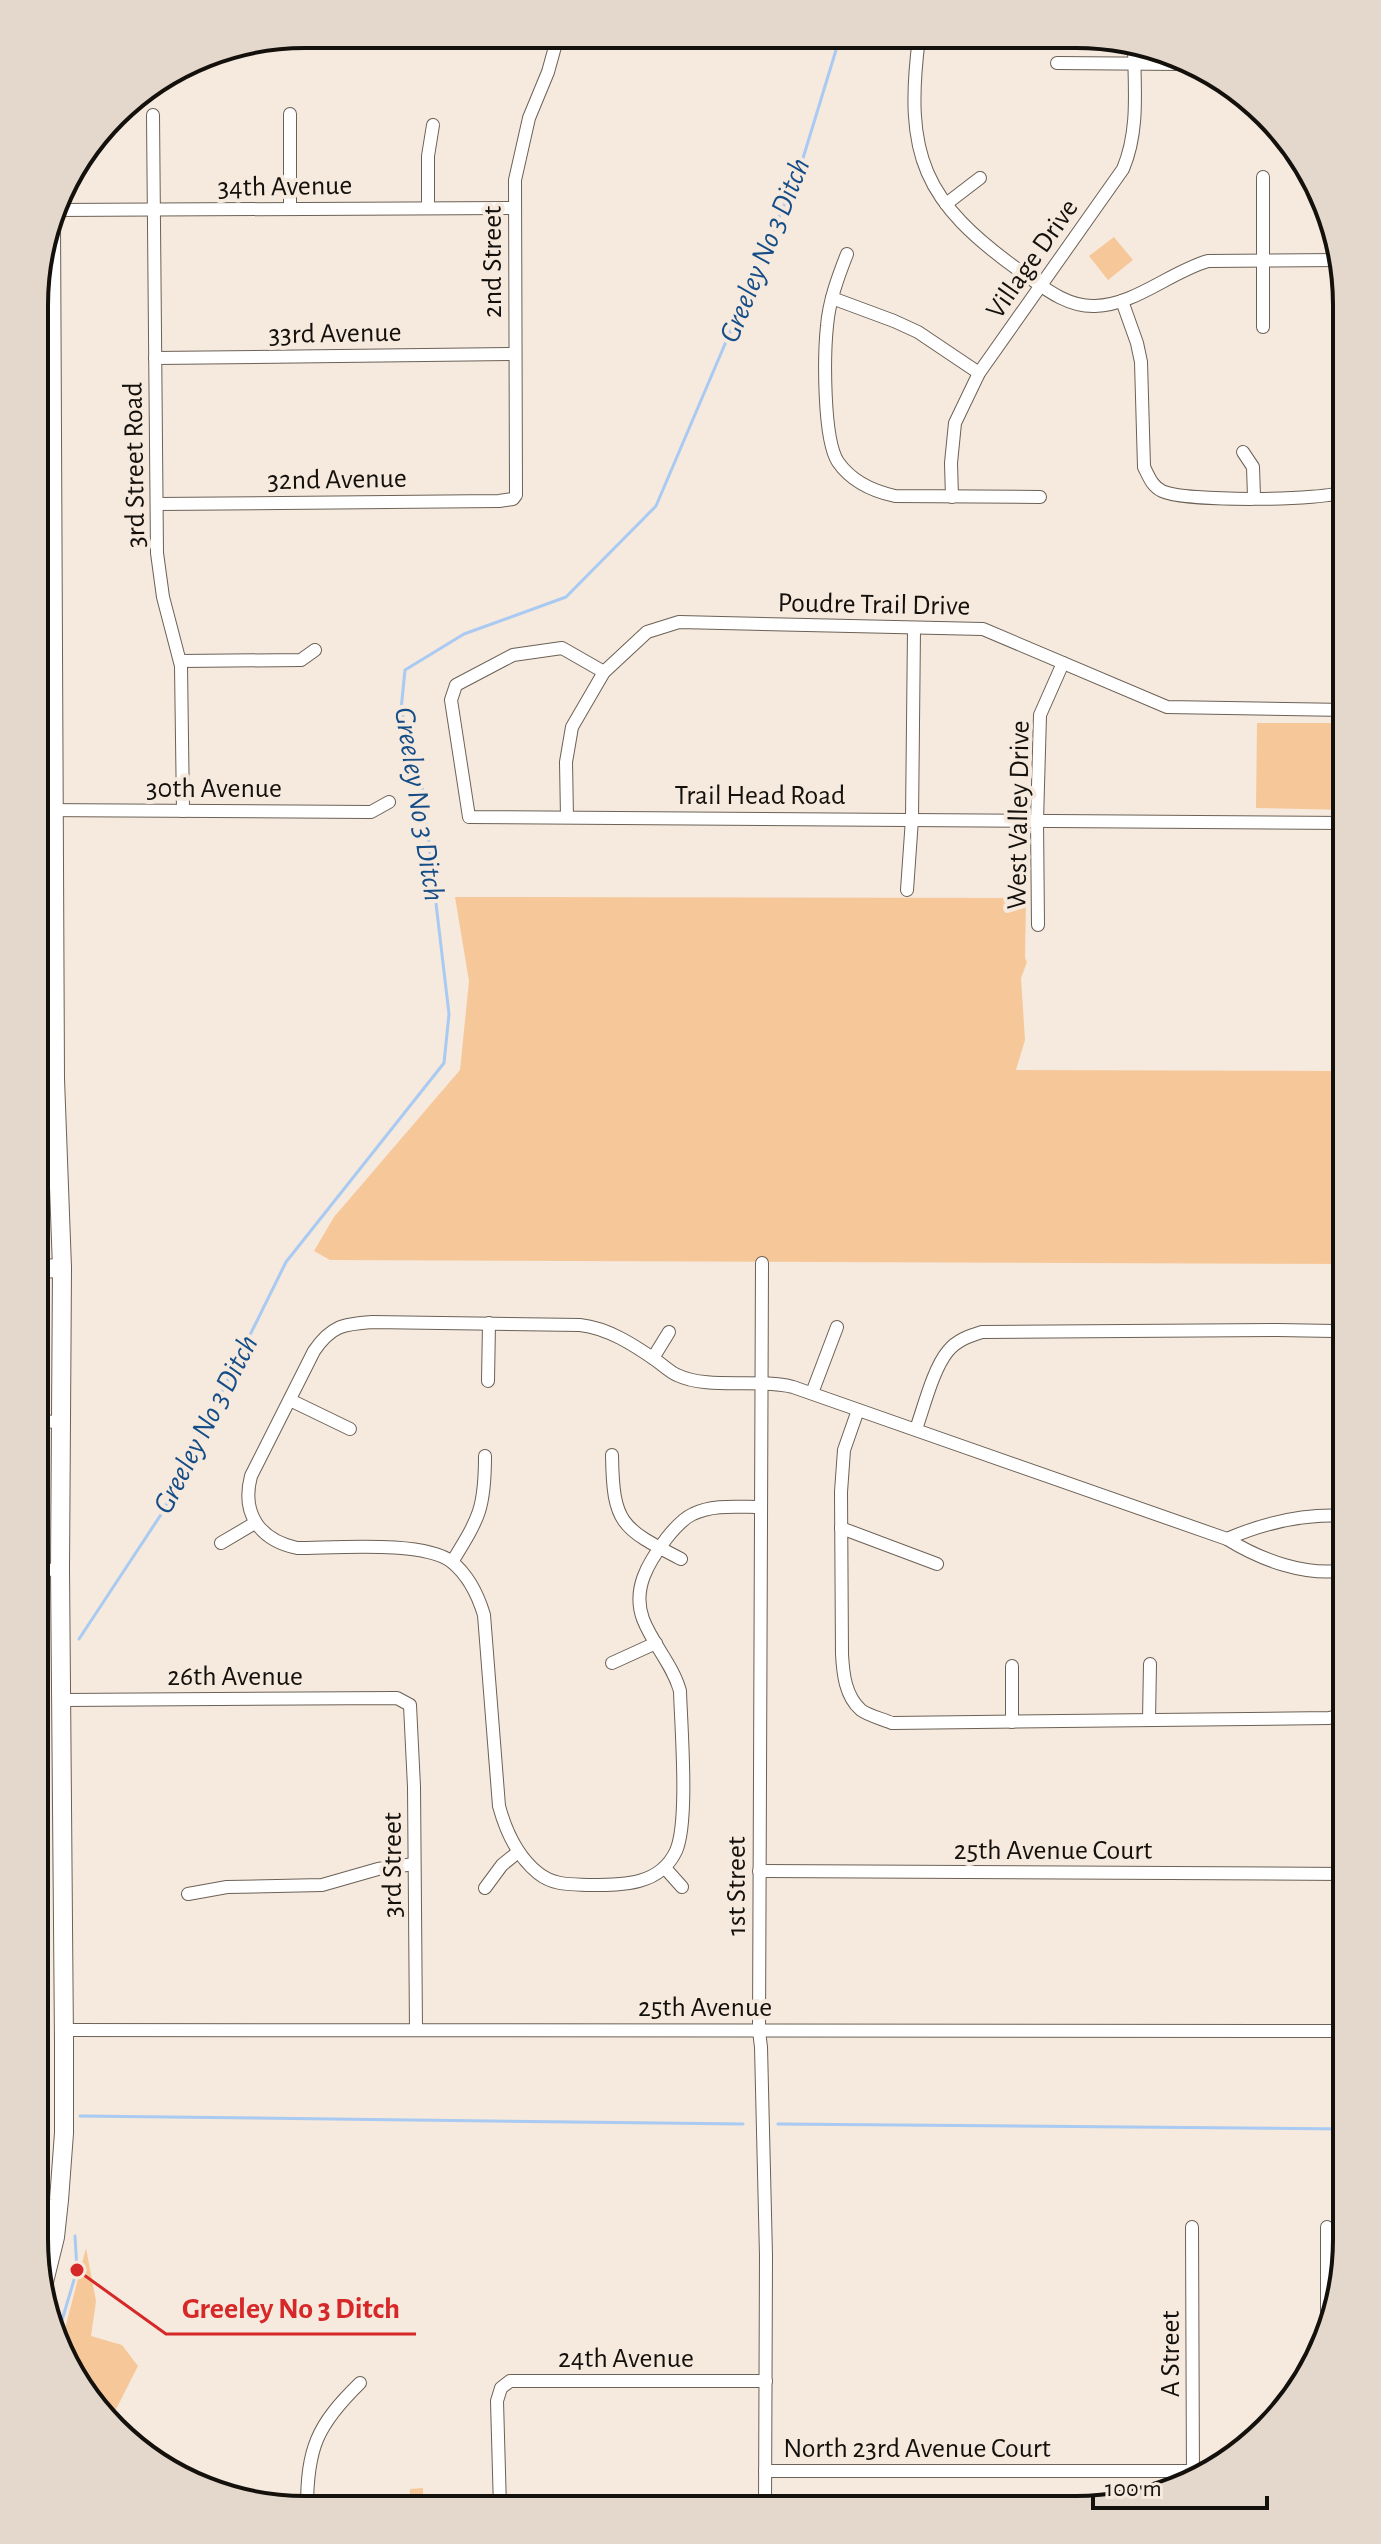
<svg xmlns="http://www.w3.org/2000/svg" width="1381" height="2544" viewBox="0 0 1381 2544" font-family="'Alegreya Sans',sans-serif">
	<rect width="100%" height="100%" fill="#f6e9dd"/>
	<g fill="#f6c899">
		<path d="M 1114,237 L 1133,260 L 1108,280 L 1089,256 Z"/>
		<path d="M 1257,723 L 1347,723 L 1347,810 L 1256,808 Z"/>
		<path d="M 455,897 L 1026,898 L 1025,958 L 1027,962 L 1021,978 L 1025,1040 L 1016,1070 L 1347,1071 L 1347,1264 L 330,1260 L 314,1251 L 334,1217 L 460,1070 L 469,981 Z"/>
		<path d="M 86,2248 L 96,2301 L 91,2336 L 122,2345 L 138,2366 L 109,2423 L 90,2404 L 60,2348 Z"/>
		<path d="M 423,2488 L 423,2508 L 409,2508 L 410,2489 Z"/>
	</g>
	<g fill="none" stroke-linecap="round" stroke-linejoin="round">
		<g stroke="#a9caf2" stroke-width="3">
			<path d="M 79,1639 L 162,1513 L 286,1262 L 444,1063 L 449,1014 L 421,776 L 401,710 L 405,670 L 464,634 L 566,597 L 656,506 L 800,168 L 840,37"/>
			<path d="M 35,1701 L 45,1687"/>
			<path d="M 34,2114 L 47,2115"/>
			<path d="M 80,2116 L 743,2124"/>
			<path d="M 778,2124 L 1346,2129"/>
			<path d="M 34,2195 L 39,2198"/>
			<path d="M 56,2340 L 77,2270 L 75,2236"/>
		</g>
		<defs>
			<g id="street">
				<path d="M 919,38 C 904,155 923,202 1020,271 C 1043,287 1066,307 1095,306 C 1135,305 1170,272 1208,261 L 1340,260"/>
				<path d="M 1057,63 L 1180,64"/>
				<path d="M 153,115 L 157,553 L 163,597 L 181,666 L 183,811"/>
				<path d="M 1263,177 L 1263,327"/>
				<path d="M 946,204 L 980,178"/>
				<path d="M 428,207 L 428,156 L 433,125"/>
				<path d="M 290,209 L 290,114"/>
				<path d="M 54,210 L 515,208"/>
				<path d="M 847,254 C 838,277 829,301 827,326 C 824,355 823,439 838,462 C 852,482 872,491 895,496 L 1040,497"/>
				<path d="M 832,298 L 894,321 L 918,332 L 979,373"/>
				<path d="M 1122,301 L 1137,343 L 1141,362 L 1144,467 C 1149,477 1152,486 1162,491 C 1183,502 1325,501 1347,491"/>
				<path d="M 155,358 L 515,354"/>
				<path d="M 1243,452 L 1253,467 L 1254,497"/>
				<path d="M 952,497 L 951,463 L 955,423 L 979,373 L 1123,169 C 1140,129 1134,85 1134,42"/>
				<path d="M 157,504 L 499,501 L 513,499 L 516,495 L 515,180 L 529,118 L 548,72 L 558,36"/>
				<path d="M 36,506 L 53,506"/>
				<path d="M 36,650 L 53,649"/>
				<path d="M 180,661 L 301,660 L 315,650"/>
				<path d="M 604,672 L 562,648 L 513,655 L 456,685 L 451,700 L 469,817 L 1347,823"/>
				<path d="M 36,810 L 371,812 L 389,802"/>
				<path d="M 567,817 L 566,762 L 572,727 L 604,672 L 647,632 L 679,622 L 983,629 L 1167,707 L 1347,710"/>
				<path d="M 907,890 L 912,819 L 914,629"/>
				<path d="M 1038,925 L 1037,821 L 1040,715 L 1063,663"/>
				<path d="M 35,963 L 54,963"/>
				<path d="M 35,1113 L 56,1113"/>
				<path d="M 762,1263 L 759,2031 L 761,2047 L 766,2256 L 765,2509"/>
				<path d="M 653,1358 L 669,1332"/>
				<path d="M 488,1381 L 489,1323"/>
				<path d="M 812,1393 L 837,1327"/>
				<path d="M 290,1400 L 350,1429"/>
				<path d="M 858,1410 L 844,1450 L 841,1492 L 842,1654 C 843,1673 845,1696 861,1710 C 869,1716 883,1719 892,1723 L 1329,1718 L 1347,1714"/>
				<path d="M 35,1421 L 60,1422"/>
				<path d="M 916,1429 C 924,1407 933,1369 948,1351 C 957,1340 969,1336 982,1332 L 1278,1330 L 1334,1331 L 1347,1334"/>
				<path d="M 612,1455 C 613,1524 621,1528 681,1559"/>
				<path d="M 761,1507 C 738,1507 713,1504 693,1514 C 682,1519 673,1530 666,1539 C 648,1563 632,1589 643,1619 C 653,1645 673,1665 680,1691 C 681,1727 689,1822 676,1851 C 660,1885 624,1885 591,1885 C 572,1884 554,1886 538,1873 C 517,1856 506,1832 499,1806 L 484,1615 C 478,1595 469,1576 452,1562 C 424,1540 334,1548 297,1548 C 260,1540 241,1514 251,1476 L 314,1351 C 331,1326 343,1324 372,1322 L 580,1325 C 608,1328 634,1345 657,1361 C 664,1366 670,1372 677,1375 C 708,1390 758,1378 793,1387 L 1227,1539 C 1261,1560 1306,1577 1347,1570"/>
				<path d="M 841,1528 L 937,1564"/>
				<path d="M 1227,1539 C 1264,1523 1306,1513 1347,1516"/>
				<path d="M 221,1543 L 255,1523"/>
				<path d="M 452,1562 C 479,1518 485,1509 485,1456"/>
				<path d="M 35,1571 L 60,1569"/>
				<path d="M 612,1663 L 656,1643"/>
				<path d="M 1012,1666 L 1012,1722"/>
				<path d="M 63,1700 L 397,1698 L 410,1705 L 414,1787 L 416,2030"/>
				<path d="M 1149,1720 L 1150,1664"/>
				<path d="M 665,1868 L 682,1887"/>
				<path d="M 759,1871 L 1347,1874"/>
				<path d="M 485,1888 L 502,1865 L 518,1852"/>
				<path d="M 188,1894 L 227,1887 L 322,1885 L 378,1869 L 414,1864"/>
				<path d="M 64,2030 L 1346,2031"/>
				<path d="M 1192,2227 L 1193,2481"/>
				<path d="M 1327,2341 L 1327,2227"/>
				<path d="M 765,2471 L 1214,2471"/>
				<path d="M 307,2508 C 307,2448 317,2425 360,2383"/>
				<path d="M 500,2508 L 497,2401 L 501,2388 L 510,2381 L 766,2381"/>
			</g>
			<g id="secondary">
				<path d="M 35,1269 L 62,1268"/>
				<path d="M 42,2290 L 55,2237 L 59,2200 L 64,2133 L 64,2042 L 60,1569 L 62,1268 L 55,1079 L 51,221"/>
			</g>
		</defs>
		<use href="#street" stroke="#6c6156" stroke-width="14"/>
		<use href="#secondary" stroke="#6c6156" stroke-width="20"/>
		<use href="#street" stroke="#fff" stroke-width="12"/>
		<use href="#secondary" stroke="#fff" stroke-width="18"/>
	</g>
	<g text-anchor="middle" stroke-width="8" stroke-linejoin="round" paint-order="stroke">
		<g font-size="28" fill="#14100c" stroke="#f6e9dd">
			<text transform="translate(285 185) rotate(-1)" y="10">34th Avenue</text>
			<text transform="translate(1031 258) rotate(-55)" y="10">Village Drive</text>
			<text transform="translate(491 262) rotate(-90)" y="10">2nd Street</text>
			<text transform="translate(335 332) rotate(-1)" y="10">33rd Avenue</text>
			<text transform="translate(133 465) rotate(-91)" y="10">3rd Street Road</text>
			<text transform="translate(337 478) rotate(-1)" y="10">32nd Avenue</text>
			<text transform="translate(874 603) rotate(1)" y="10">Poudre Trail Drive</text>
			<text x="214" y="797">30th Avenue</text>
			<text x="760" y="804">Trail Head Road</text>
			<text transform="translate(1017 815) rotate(-89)" y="10">West Valley Drive</text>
			<text x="235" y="1685">26th Avenue</text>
			<text x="1053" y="1859">25th Avenue Court</text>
			<text transform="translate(391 1865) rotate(-90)" y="10">3rd Street</text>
			<text transform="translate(735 1886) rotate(-90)" y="10">1st Street</text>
			<text x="705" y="2016">25th Avenue</text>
			<text transform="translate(1169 2354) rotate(-90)" y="10">A Street</text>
			<text x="626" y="2367">24th Avenue</text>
			<text x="917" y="2457">North 23rd Avenue Court</text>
		</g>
		<g font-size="30" font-style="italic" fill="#144d87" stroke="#f6e9dd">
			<text transform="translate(764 250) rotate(-68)" y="10">Greeley No 3 Ditch</text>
			<text transform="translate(420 804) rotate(81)" y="10">Greeley No 3 Ditch</text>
			<text transform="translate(205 1424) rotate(-63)" y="10">Greeley No 3 Ditch</text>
		</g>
	</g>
	<path d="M0 0H1381V2544H0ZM305 48H1076A257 257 0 0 1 1333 305V2239A257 257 0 0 1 1076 2496H305A257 257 0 0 1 48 2239V305A257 257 0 0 1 305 48Z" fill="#e4d8cc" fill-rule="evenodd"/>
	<path fill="none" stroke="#14100c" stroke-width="4" d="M305 48H1076A257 257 0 0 1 1333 305V2239A257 257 0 0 1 1076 2496H305A257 257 0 0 1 48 2239V305A257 257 0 0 1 305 48Z"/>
	<path fill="none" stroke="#d62828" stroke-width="3" d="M77 2270L166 2334H416"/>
	<circle fill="#d62828" stroke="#f6e9dd" stroke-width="3" cx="77" cy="2270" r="8"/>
	<g font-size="30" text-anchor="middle" font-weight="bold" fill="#d62828" stroke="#f6e9dd" stroke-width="8" stroke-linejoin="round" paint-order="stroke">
		<text x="291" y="2318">Greeley No 3 Ditch</text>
	</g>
	<path d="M1093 2496v12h174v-12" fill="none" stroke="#14100c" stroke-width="4"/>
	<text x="1105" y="2496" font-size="24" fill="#14100c" stroke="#f6e9dd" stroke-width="6" paint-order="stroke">100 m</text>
</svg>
